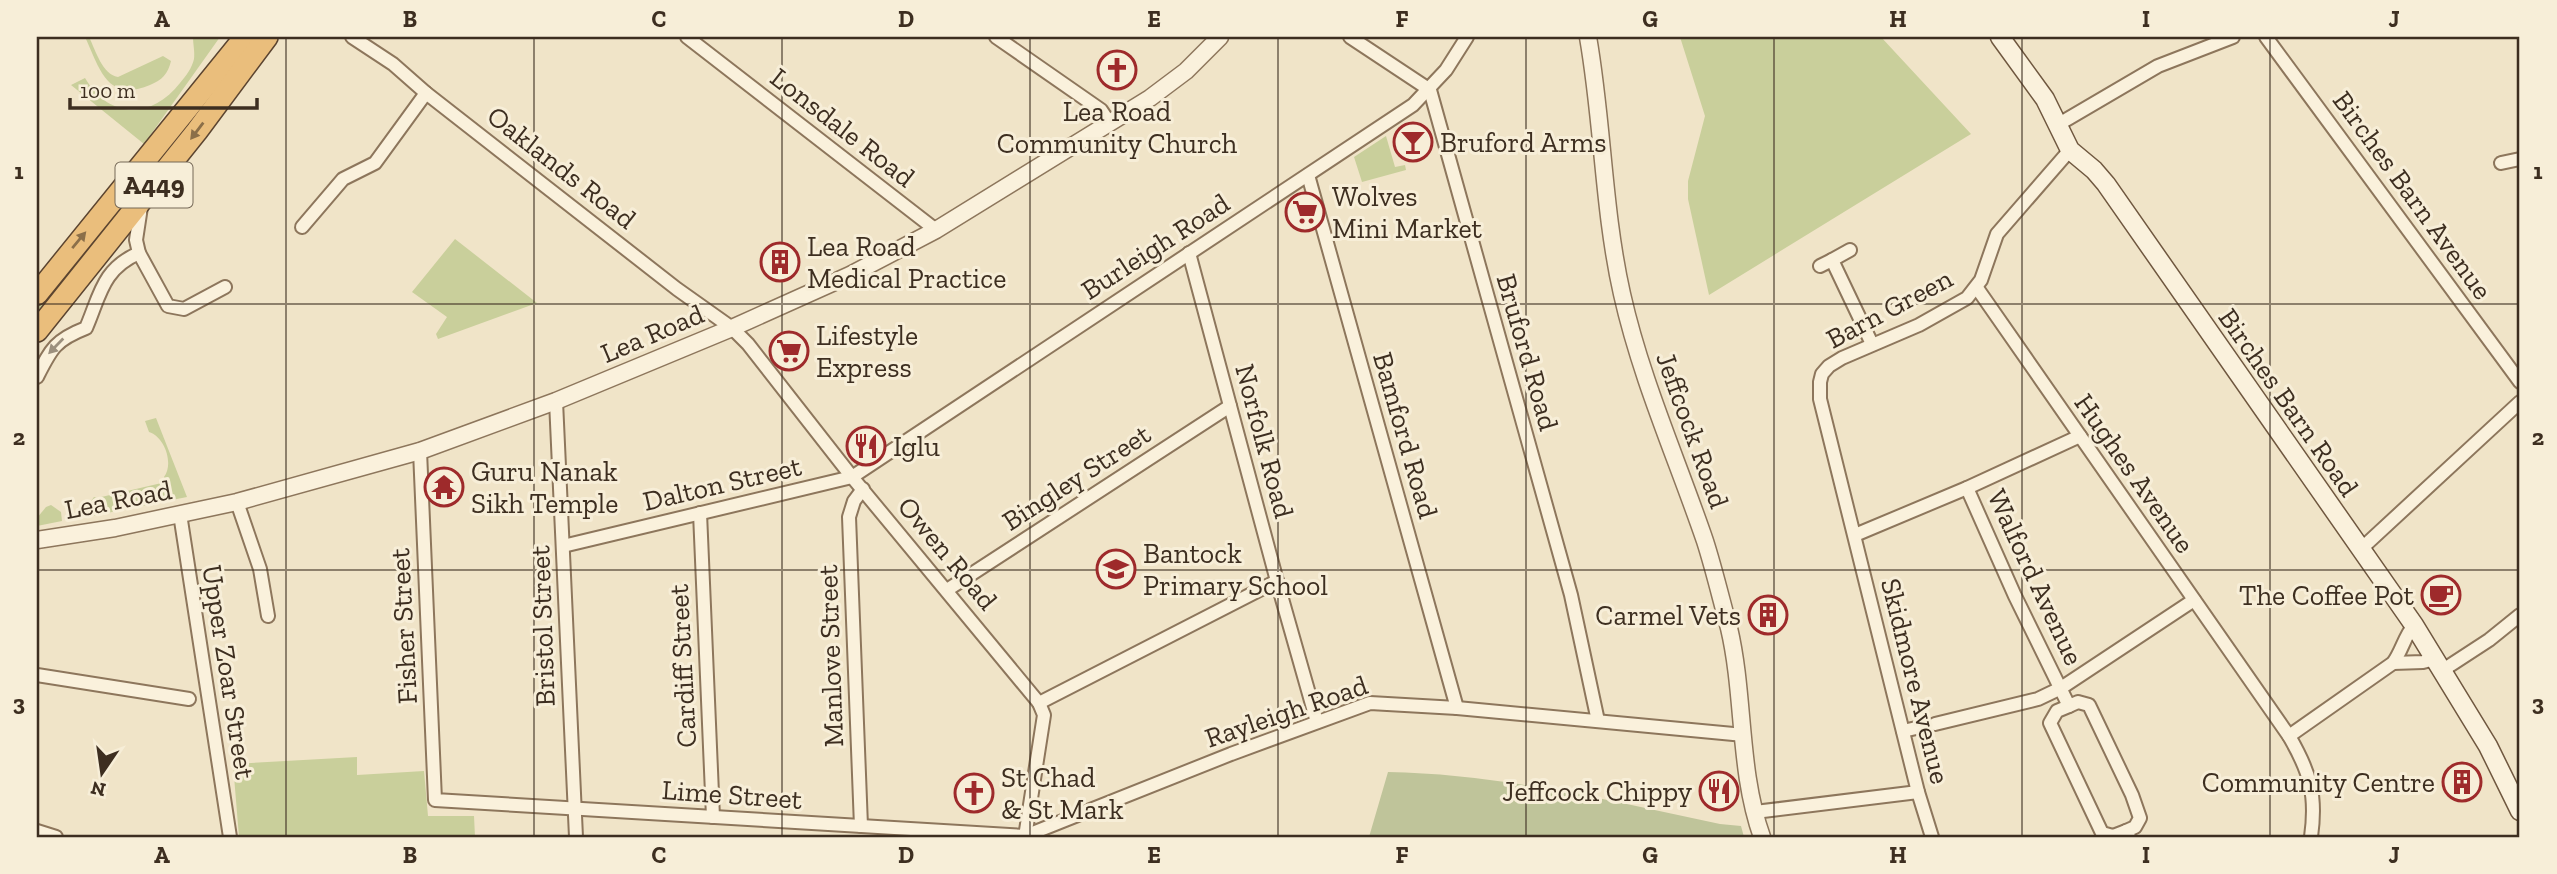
<svg xmlns="http://www.w3.org/2000/svg" width="2557" height="874" viewBox="0 0 2557 874" font-family="'Zilla Slab',serif">
	<rect width="100%" height="100%" fill="#f0e4c8"/>
	<g fill="#c9cf9b">
		<path d="M 85,37 L 89,37 C 96,51 102,74 118,77 L 163,56 L 171,61 C 168,74 162,80 150,85 C 107,103 100,69 85,37 Z"/>
		<path d="M 193,37 L 220,37 L 144,144 L 71,85 L 85,78 C 109,119 151,120 180,83 C 186,76 192,68 194,59 C 195,52 193,44 193,37 Z"/>
		<path d="M 1680,37 L 1881,37 L 1971,134 L 1709,295 L 1688,199 L 1688,181 L 1705,116 Z"/>
		<path d="M 1386,136 L 1395,167 L 1405,165 L 1406,170 L 1362,182 L 1354,157 Z"/>
		<path d="M 177,137 L 181,141 L 37,315 L 37,307 L 78,253 Z"/>
		<path d="M 455,239 L 537,303 L 438,339 L 436,334 L 447,317 L 412,292 Z"/>
		<path d="M 156,418 L 187,497 L 92,516 L 87,514 L 86,508 L 94,497 L 97,498 L 166,482 L 164,477 C 174,464 165,437 149,432 L 145,421 Z"/>
		<path d="M 51,505 L 61,512 L 62,521 L 37,526 L 37,518 L 46,507 Z"/>
		<path d="M 357,757 L 357,775 L 424,771 L 428,816 L 474,816 L 475,837 L 239,837 L 233,764 Z"/>
	</g>
	<path fill="#bfc49a" d="M 1388,772 C 1501,774 1610,801 1720,824 L 1741,826 L 1744,837 L 1369,837 Z"/>
	<g fill="none" stroke-linecap="round" stroke-linejoin="round">
		<defs>
			<g id="minor">
				<path d="M 352,37 L 393,64 L 426,93 L 677,289 L 732,328 L 748,344 L 852,477 L 1039,703 L 1044,715 L 1025,837"/>
				<path d="M 687,37 L 936,230"/>
				<path d="M 996,37 L 1101,110 L 1109,122"/>
				<path d="M 1350,37 L 1430,90 L 1571,595 L 1598,721"/>
				<path d="M 2266,37 L 2520,382"/>
				<path d="M 2059,124 L 2158,66 L 2233,37"/>
				<path d="M 2501,163 L 2520,159"/>
				<path d="M 1308,175 L 1457,708"/>
				<path d="M 141,207 L 136,240 L 139,253 L 168,306 L 184,309 L 225,287"/>
				<path d="M 302,227 L 343,179 L 375,163 L 426,93"/>
				<path d="M 1189,253 L 1277,581 L 1317,722"/>
				<path d="M 1832,260 L 1850,250"/>
				<path d="M 1820,266 L 1832,260 L 1872,344"/>
				<path d="M 1977,288 L 2289,736 C 2310,772 2317,795 2311,837"/>
				<path d="M 37,377 C 51,349 55,340 86,328 C 100,296 102,269 139,253"/>
				<path d="M 556,401 L 576,837"/>
				<path d="M 420,451 L 435,800 L 1025,836 L 1231,754 L 1370,703 L 1457,708 L 1744,735"/>
				<path d="M 1967,488 L 2015,596 L 2069,706 L 2078,702 L 2089,705 L 2132,795 L 2140,818 L 2135,827 L 2126,831 L 2129,837"/>
				<path d="M 237,502 L 260,569 L 268,616"/>
				<path d="M 700,513 L 713,817"/>
				<path d="M 180,514 L 230,837"/>
				<path d="M 1855,535 L 1967,488 L 2080,436"/>
				<path d="M 563,546 L 852,477 L 1413,105 L 1446,70 L 1467,37"/>
				<path d="M 2361,549 L 2520,402"/>
				<path d="M 947,590 L 1230,406"/>
				<path d="M 2393,663 L 2423,662 L 2435,659"/>
				<path d="M 2443,670 L 2489,640 L 2520,615"/>
				<path d="M 37,675 L 189,699"/>
				<path d="M 1039,703 L 1277,581"/>
				<path d="M 2069,706 L 2057,711 L 2050,723 L 2102,833 L 2113,836 L 2126,831"/>
				<path d="M 1935,724 L 2038,699 L 2061,688 L 2194,600"/>
				<path d="M 1903,731 L 1925,726"/>
				<path d="M 2289,736 L 2393,663 C 2402,651 2404,637 2414,625"/>
				<path d="M 1755,812 L 1918,792"/>
				<path d="M 861,826 L 849,517 L 854,501 L 863,489"/>
				<path d="M 37,831 L 56,837"/>
				<path d="M 1932,837 L 1918,792 L 1820,399 L 1820,382 L 1822,374 L 1829,366 L 1842,358 L 1919,325 L 1967,298 L 1981,280 L 1997,234 L 2070,150"/>
			</g>
			<g id="tertiary">
				<path d="M 1588,37 C 1603,122 1603,210 1622,294 C 1641,379 1677,459 1705,541 C 1714,569 1721,599 1729,628 C 1745,696 1738,770 1762,837"/>
				<path d="M 37,540 L 115,528 L 237,502 L 420,451 L 556,401 L 732,328 L 850,275 L 936,230 L 1150,98 L 1186,71 L 1220,37"/>
			</g>
			<path id="secondary" d="M 2000,37 L 2045,99 L 2070,150 L 2094,170 L 2106,184 L 2414,625 L 2488,746 L 2520,811"/>
			<g id="trunk">
				<path d="M 37,294 L 245,37"/>
				<path d="M 37,331 L 197,131 L 267,37"/>
			</g>
		</defs>
		<use href="#minor" stroke="#8d765c" stroke-width="16"/>
		<use href="#tertiary" stroke="#8d765c" stroke-width="19"/>
		<use href="#secondary" stroke="#6f573f" stroke-width="21"/>
		<use href="#trunk" stroke="#5b4430" stroke-width="24"/>
		<use href="#minor" stroke="#faf1dc" stroke-width="12"/>
		<use href="#tertiary" stroke="#faf1dc" stroke-width="16"/>
		<use href="#secondary" stroke="#faf1dc" stroke-width="18"/>
		<use href="#trunk" stroke="#eabe7c" stroke-width="21"/>
	</g>
	<defs><path id="oneway-solid" d="M-6-.8H1V-3.2L6.5 0L1 3.2V.8H-6Z" transform="scale(1.75)"/></defs>
	<g fill="#8b6f49">
		<use href="#oneway-solid" transform="translate(197 131) rotate(127)"/>
		<use href="#oneway-solid" transform="translate(79 240) rotate(-50)"/>
	</g>
	<use fill="#9c907e" href="#oneway-solid" transform="translate(56 346) rotate(134)"/>
	<path fill="none" stroke="#3d2e20" stroke-width="2" stroke-opacity="0.55" d="M 286,37 L 286,837M 534,37 L 534,837M 782,37 L 782,837M 1030,37 L 1030,837M 1278,37 L 1278,837M 1526,37 L 1526,837M 1774,37 L 1774,837M 2022,37 L 2022,837M 2270,37 L 2270,837M 37,304 L 2520,304M 37,570 L 2520,570"/>
	<defs>
		<symbol id="church-ring" viewBox="-11 -11 22 22"><circle r="9.5" fill="#f7eed8" stroke="#9e2a2b" stroke-width="1.5"/><path d="M-1.2-6h2.4v3.5h3.3v2.4h-3.3V6h-2.4V-.1h-3.3v-2.4h3.3Z" fill="#9e2a2b"/></symbol>
		<symbol id="bar-ring" viewBox="-11 -11 22 22"><circle r="9.5" fill="#f7eed8" stroke="#9e2a2b" stroke-width="1.5"/><path d="M-6-5H6L.8 .8V4.5H3.5V6h-7V4.5H-.8V.8Z" fill="#9e2a2b"/></symbol>
		<symbol id="supermarket-ring" viewBox="-11 -11 22 22"><circle r="9.5" fill="#f7eed8" stroke="#9e2a2b" stroke-width="1.5"/><path d="M-6-5.5h2.5l.6 2H6L4.5 2H-2.5L-4.4-4H-6ZM-1.5 3.2a1.3 1.3 0 1 0 .1 0ZM3 3.2a1.3 1.3 0 1 0 .1 0Z" fill="#9e2a2b"/></symbol>
		<symbol id="building-ring" viewBox="-11 -11 22 22"><circle r="9.5" fill="#f7eed8" stroke="#9e2a2b" stroke-width="1.5"/><path d="M-4-6H4V6H1V3H-1V6H-4ZM-2.5-4.3h1.7v1.8h-1.7ZM.8-4.3h1.7v1.8H.8ZM-2.5-1h1.7V.8h-1.7ZM.8-1h1.7V.8H.8Z" fill="#9e2a2b"/></symbol>
		<symbol id="restaurant-ring" viewBox="-11 -11 22 22"><circle r="9.5" fill="#f7eed8" stroke="#9e2a2b" stroke-width="1.5"/><path d="M-5-6h1v4h1v-4h1v4h1v-4h1v5L-1.5 .5V6h-2V.5L-5-1ZM5-6V6H3V1.5H1.5Q1.5-4 5-6Z" fill="#9e2a2b"/></symbol>
		<symbol id="temple-ring" viewBox="-11 -11 22 22"><circle r="9.5" fill="#f7eed8" stroke="#9e2a2b" stroke-width="1.5"/><path d="M0-6L5-2H3V0L6.5 2.5H4V6H1.5V3h-3V6H-4V2.5H-6.5L-3 0V-2H-5Z" fill="#9e2a2b"/></symbol>
		<symbol id="school-ring" viewBox="-11 -11 22 22"><circle r="9.5" fill="#f7eed8" stroke="#9e2a2b" stroke-width="1.5"/><path d="M0-5L7-2L0 1L-7-2ZM-4 1L0 2.5L4 1V4Q0 6-4 4Z" fill="#9e2a2b"/></symbol>
		<symbol id="cafe-ring" viewBox="-11 -11 22 22"><circle r="9.5" fill="#f7eed8" stroke="#9e2a2b" stroke-width="1.5"/><path d="M-5.5-4.5H6V0H3Q3 3.5 0 3.5H-2.5Q-5.5 3.5-5.5 0ZM3-3.2v2h1.7v-2ZM-6 4.5H4V6H-6Z" fill="#9e2a2b"/></symbol>
	</defs>
	<g fill-rule="evenodd">
		<use href="#church-ring" x="1095" y="48" width="44" height="44"/>
		<use href="#bar-ring" x="1391" y="120" width="44" height="44"/>
		<use href="#supermarket-ring" x="1283" y="190" width="44" height="44"/>
		<use href="#building-ring" x="758" y="240" width="44" height="44"/>
		<use href="#supermarket-ring" x="767" y="329" width="44" height="44"/>
		<use href="#restaurant-ring" x="844" y="424" width="44" height="44"/>
		<use href="#temple-ring" x="422" y="465" width="44" height="44"/>
		<use href="#school-ring" x="1094" y="547" width="44" height="44"/>
		<use href="#cafe-ring" x="2419" y="573" width="44" height="44"/>
		<use href="#building-ring" x="1746" y="593" width="44" height="44"/>
		<use href="#building-ring" x="2440" y="760" width="44" height="44"/>
		<use href="#restaurant-ring" x="1697" y="769" width="44" height="44"/>
		<use href="#church-ring" x="952" y="771" width="44" height="44"/>
	</g>
	<g text-anchor="middle" stroke-width="6" stroke-linejoin="round" paint-order="stroke">
		<rect fill="#f7eed8" stroke="#756857" stroke-width="2" x="115.5" y="162.5" width="77" height="45" rx="5"/>
		<g font-size="26" font-weight="bold" fill="#3d2e20">
			<text x="154" y="194">A449</text>
		</g>
		<g font-size="28" fill="#3d2e20" stroke="#f7eed8" text-anchor="start">
			<text x="1117" y="121" text-anchor="middle">Lea Road<tspan x="1117" dy="32">Community Church</tspan></text>
			<text x="1440" y="152">Bruford Arms</text>
			<text x="1332" y="206">Wolves<tspan x="1332" dy="32">Mini Market</tspan></text>
			<text x="807" y="256">Lea Road<tspan x="807" dy="32">Medical Practice</tspan></text>
			<text x="816" y="345">Lifestyle<tspan x="816" dy="32">Express</tspan></text>
			<text x="893" y="456">Iglu</text>
			<text x="471" y="481">Guru Nanak<tspan x="471" dy="32">Sikh Temple</tspan></text>
			<text x="1143" y="563">Bantock<tspan x="1143" dy="32">Primary School</tspan></text>
			<text x="2414" y="605" text-anchor="end">The Coffee Pot</text>
			<text x="1741" y="625" text-anchor="end">Carmel Vets</text>
			<text x="1001" y="787">St Chad<tspan x="1001" dy="32">&amp; St Mark</tspan></text>
			<text x="2435" y="792" text-anchor="end">Community Centre</text>
			<text x="1692" y="801" text-anchor="end">Jeffcock Chippy</text>
		</g>
		<g font-size="28" fill="#3d2e20" stroke="#f7eed8">
			<text transform="translate(843 127) rotate(38)" y="10">Lonsdale Road</text>
			<text transform="translate(562 167) rotate(38)" y="10">Oaklands Road</text>
			<text transform="translate(2413 195) rotate(54)" y="10">Birches Barn Avenue</text>
			<text transform="translate(1155 246) rotate(-33)" y="10">Burleigh Road</text>
			<text transform="translate(1889 308) rotate(-28)" y="10">Barn Green</text>
			<text transform="translate(652 333) rotate(-23)" y="10">Lea Road</text>
			<text transform="translate(1528 352) rotate(74)" y="10">Bruford Road</text>
			<text transform="translate(2289 402) rotate(55)" y="10">Birches Barn Road</text>
			<text transform="translate(1693 430) rotate(70)" y="10">Jeffcock Road</text>
			<text transform="translate(1406 435) rotate(74)" y="10">Bamford Road</text>
			<text transform="translate(1265 441) rotate(75)" y="10">Norfolk Road</text>
			<text transform="translate(2135 473) rotate(55)" y="10">Hughes Avenue</text>
			<text transform="translate(1076 477) rotate(-33)" y="10">Bingley Street</text>
			<text transform="translate(722 483) rotate(-13)" y="10">Dalton Street</text>
			<text transform="translate(118 499) rotate(-11)" y="10">Lea Road</text>
			<text transform="translate(948 553) rotate(50)" y="10">Owen Road</text>
			<text transform="translate(2036 577) rotate(65)" y="10">Walford Avenue</text>
			<text transform="translate(403 626) rotate(-93)" y="10">Fisher Street</text>
			<text transform="translate(542 626) rotate(-92)" y="10">Bristol Street</text>
			<text transform="translate(830 656) rotate(-92)" y="10">Manlove Street</text>
			<text transform="translate(682 666) rotate(-93)" y="10">Cardiff Street</text>
			<text transform="translate(229 672) rotate(81)" y="10">Upper Zoar Street</text>
			<text transform="translate(1916 681) rotate(76)" y="10">Skidmore Avenue</text>
			<text transform="translate(1286 711) rotate(-19)" y="10">Rayleigh Road</text>
			<text transform="translate(732 794) rotate(4)" y="10">Lime Street</text>
		</g>
	</g>
	<rect width="2557" height="874" fill="none" stroke="#f7eed8" stroke-width="77"/>
	<g transform="translate(102 773) rotate(193)" stroke="#f7eed8" stroke-width="5" paint-order="stroke">
	<path d="M0-5L12 26L0 18L-12 26Z" fill="#3d2e20"/>
	<text y="-10" font-size="19" font-weight="bold" text-anchor="middle" fill="#3d2e20">N</text>
	</g>
	<path d="M70 98v10h187v-10" fill="none" stroke="#3d2e20" stroke-width="3.5"/>
	<text x="80" y="98" font-size="21" fill="#3d2e20" stroke="#f7eed8" stroke-width="5" paint-order="stroke">100 m</text>
	<rect x="38" y="38" width="2480" height="798" fill="none" stroke="#3d2e20" stroke-width="2.5"/>
	<g font-size="23" text-anchor="middle" font-weight="bold" fill="#3d2e20">
		<text x="162" y="27">A</text>
		<text x="410" y="27">B</text>
		<text x="659" y="27">C</text>
		<text x="906" y="27">D</text>
		<text x="1154" y="27">E</text>
		<text x="1402" y="27">F</text>
		<text x="1650" y="27">G</text>
		<text x="1898" y="27">H</text>
		<text x="2146" y="27">I</text>
		<text x="2394" y="27">J</text>
		<text x="19" y="179">1</text>
		<text x="2538" y="179">1</text>
		<text x="19" y="445">2</text>
		<text x="2538" y="445">2</text>
		<text x="19" y="711">3</text>
		<text x="2538" y="711">3</text>
		<text x="162" y="863">A</text>
		<text x="410" y="863">B</text>
		<text x="659" y="863">C</text>
		<text x="906" y="863">D</text>
		<text x="1154" y="863">E</text>
		<text x="1402" y="863">F</text>
		<text x="1650" y="863">G</text>
		<text x="1898" y="863">H</text>
		<text x="2146" y="863">I</text>
		<text x="2394" y="863">J</text>
	</g>
</svg>
